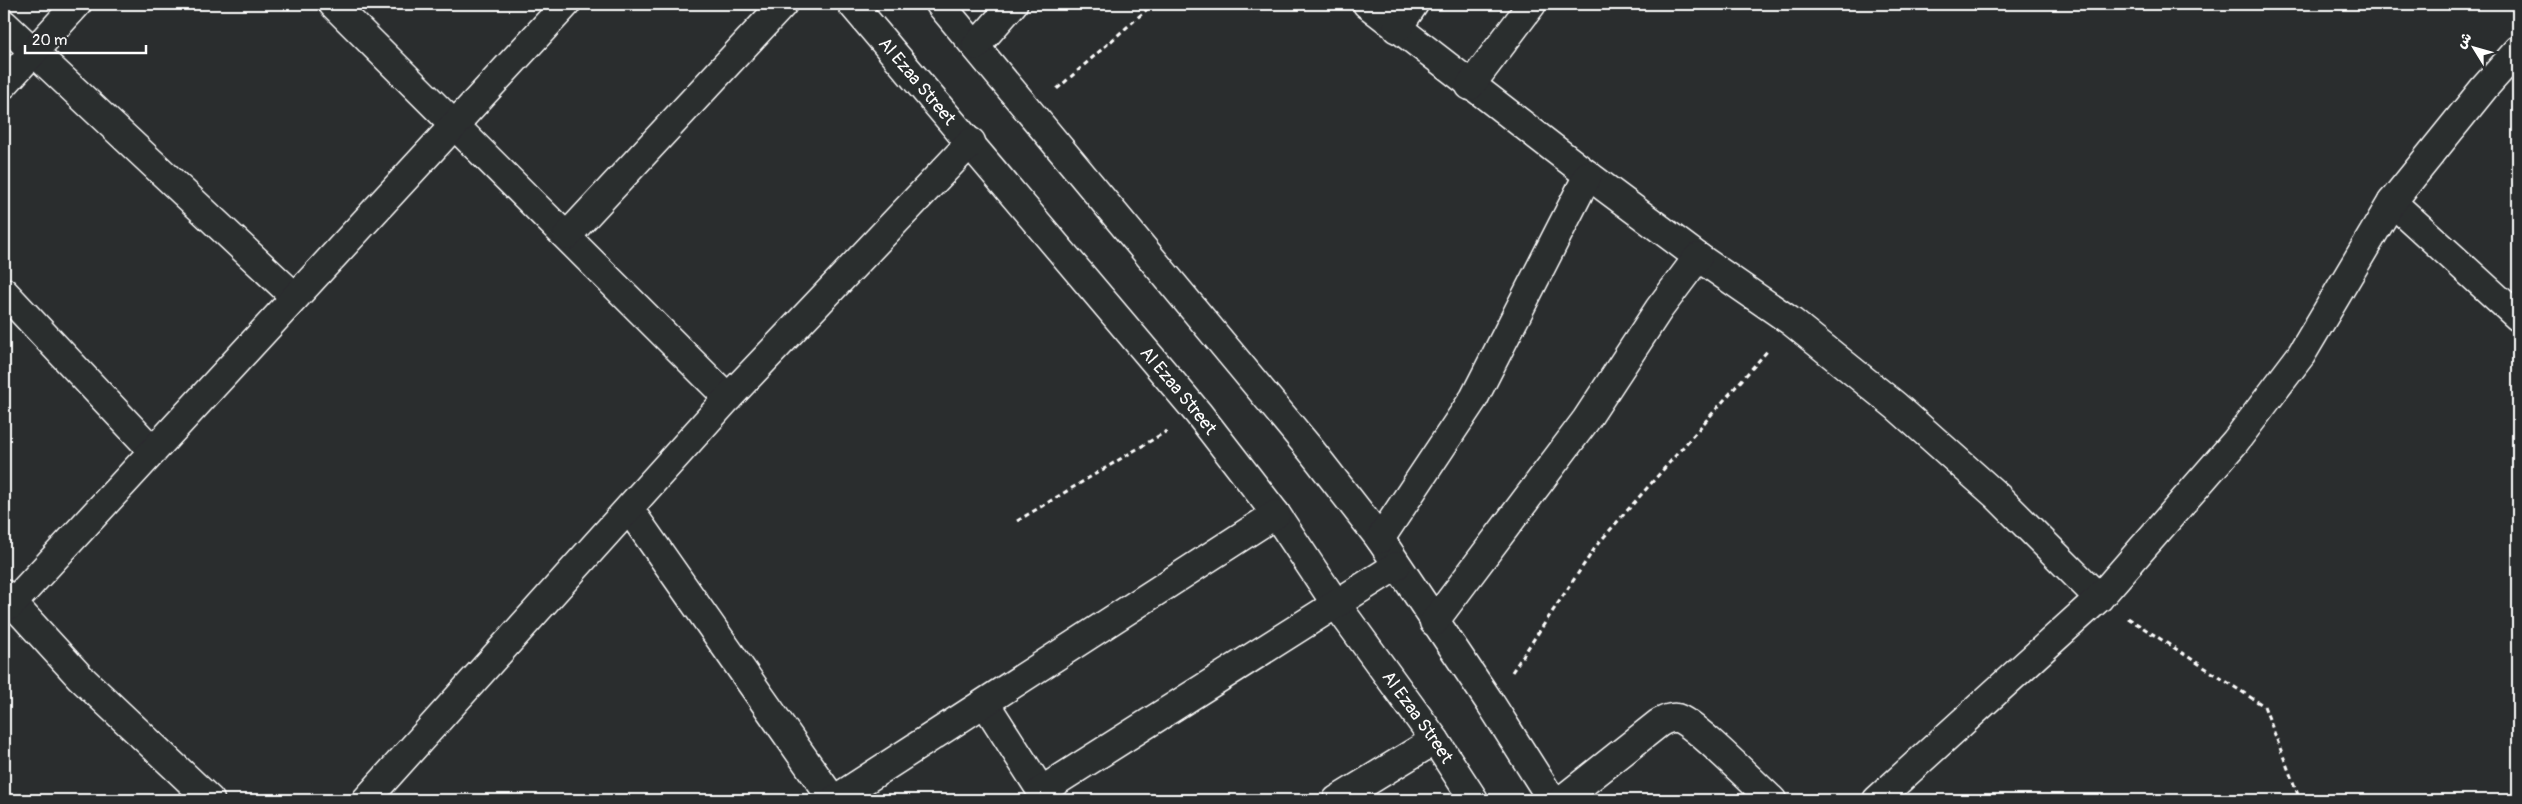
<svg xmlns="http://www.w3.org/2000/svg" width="2522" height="804" viewBox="0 0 2522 804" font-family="Pangolin,'Playpen Sans Arabic',sans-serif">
	<rect width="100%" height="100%" fill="#2a2d2e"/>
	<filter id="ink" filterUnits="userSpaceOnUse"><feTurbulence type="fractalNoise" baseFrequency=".02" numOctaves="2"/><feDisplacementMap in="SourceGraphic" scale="10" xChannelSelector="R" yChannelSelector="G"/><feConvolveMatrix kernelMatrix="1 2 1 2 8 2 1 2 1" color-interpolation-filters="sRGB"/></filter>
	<g filter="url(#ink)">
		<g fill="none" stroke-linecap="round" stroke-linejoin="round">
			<defs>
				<g id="minor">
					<path d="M 333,4 L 728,398"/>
					<path id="s1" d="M 852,4 L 1198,413 L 1276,514 L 1336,604 L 1435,740 L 1474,800"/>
					<path d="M 940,4 L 1310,449 L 1380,539 L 1491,704 L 1552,800"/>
					<path d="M 1367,4 L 1588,175 L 1698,257 L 1792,322 L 1896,406 L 1997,496 L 2099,598"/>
					<path d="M 4,24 L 295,297"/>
					<path d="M 1397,29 L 1414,4"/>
					<path d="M 976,46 L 1013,4"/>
					<path d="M 4,84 L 77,4"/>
					<path d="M 1470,86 L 1532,4"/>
					<path d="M 2392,202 L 2518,317"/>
					<path d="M 567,236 L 783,4"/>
					<path d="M 4,292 L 153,451"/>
					<path d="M 629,509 L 833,800"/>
					<path d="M 1380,539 L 1474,398 L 1588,175"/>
					<path d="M 4,594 L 80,677 L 210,800"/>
					<path d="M 11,605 L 566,4"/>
					<path d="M 1434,622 L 1586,420 L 1659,309 L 1698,257"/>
					<path d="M 985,703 L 1047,800"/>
					<path d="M 1041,791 L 1396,566"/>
					<path d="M 366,800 L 728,398 L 971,142"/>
					<path d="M 834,800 L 1276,514"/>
					<path d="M 1337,800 L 1435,740"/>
					<path d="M 1562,800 L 1659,723 C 1665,720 1670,717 1677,718 C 1695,723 1755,785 1772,800"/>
					<path d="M 1877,800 L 2099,598 L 2235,442 L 2301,355 L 2392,202 L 2484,88 L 2518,50"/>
				</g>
			</defs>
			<use href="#minor" stroke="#fff" stroke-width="31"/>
			<g stroke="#fff" stroke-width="3" stroke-dasharray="5 4" stroke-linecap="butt">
				<path d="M 1057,89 L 1153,4"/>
				<path d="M 1017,521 L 1167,431"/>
				<path d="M 2128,618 L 2264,706 L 2300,800"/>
				<path d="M 1512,672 L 1597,545 L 1769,349"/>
			</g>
			<use href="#minor" stroke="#2a2d2e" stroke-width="28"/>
		</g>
	</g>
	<g text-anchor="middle" stroke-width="4" stroke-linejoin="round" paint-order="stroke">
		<g font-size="18" fill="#fff" stroke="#2a2d2e">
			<text dy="6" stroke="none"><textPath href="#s1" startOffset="101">Al Ezaa Street</textPath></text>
			<text dy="6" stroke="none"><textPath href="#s1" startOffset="506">Al Ezaa Street</textPath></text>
			<text dy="6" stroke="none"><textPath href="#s1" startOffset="911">Al Ezaa Street</textPath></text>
		</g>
	</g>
	<rect width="2522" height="804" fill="none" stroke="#2a2d2e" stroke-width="20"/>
	<rect x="10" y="10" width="2502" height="784" fill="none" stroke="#fff" stroke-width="2" filter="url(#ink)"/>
	<g transform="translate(2474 48) rotate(307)" stroke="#2a2d2e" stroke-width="4" paint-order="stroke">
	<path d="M0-4L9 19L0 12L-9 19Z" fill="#ffffff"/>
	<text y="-8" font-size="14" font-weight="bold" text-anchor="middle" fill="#ffffff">ش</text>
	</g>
	<path d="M25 45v8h121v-8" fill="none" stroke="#ffffff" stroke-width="2.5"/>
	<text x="32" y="45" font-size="15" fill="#ffffff" stroke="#2a2d2e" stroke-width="4" paint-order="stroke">20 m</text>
</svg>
